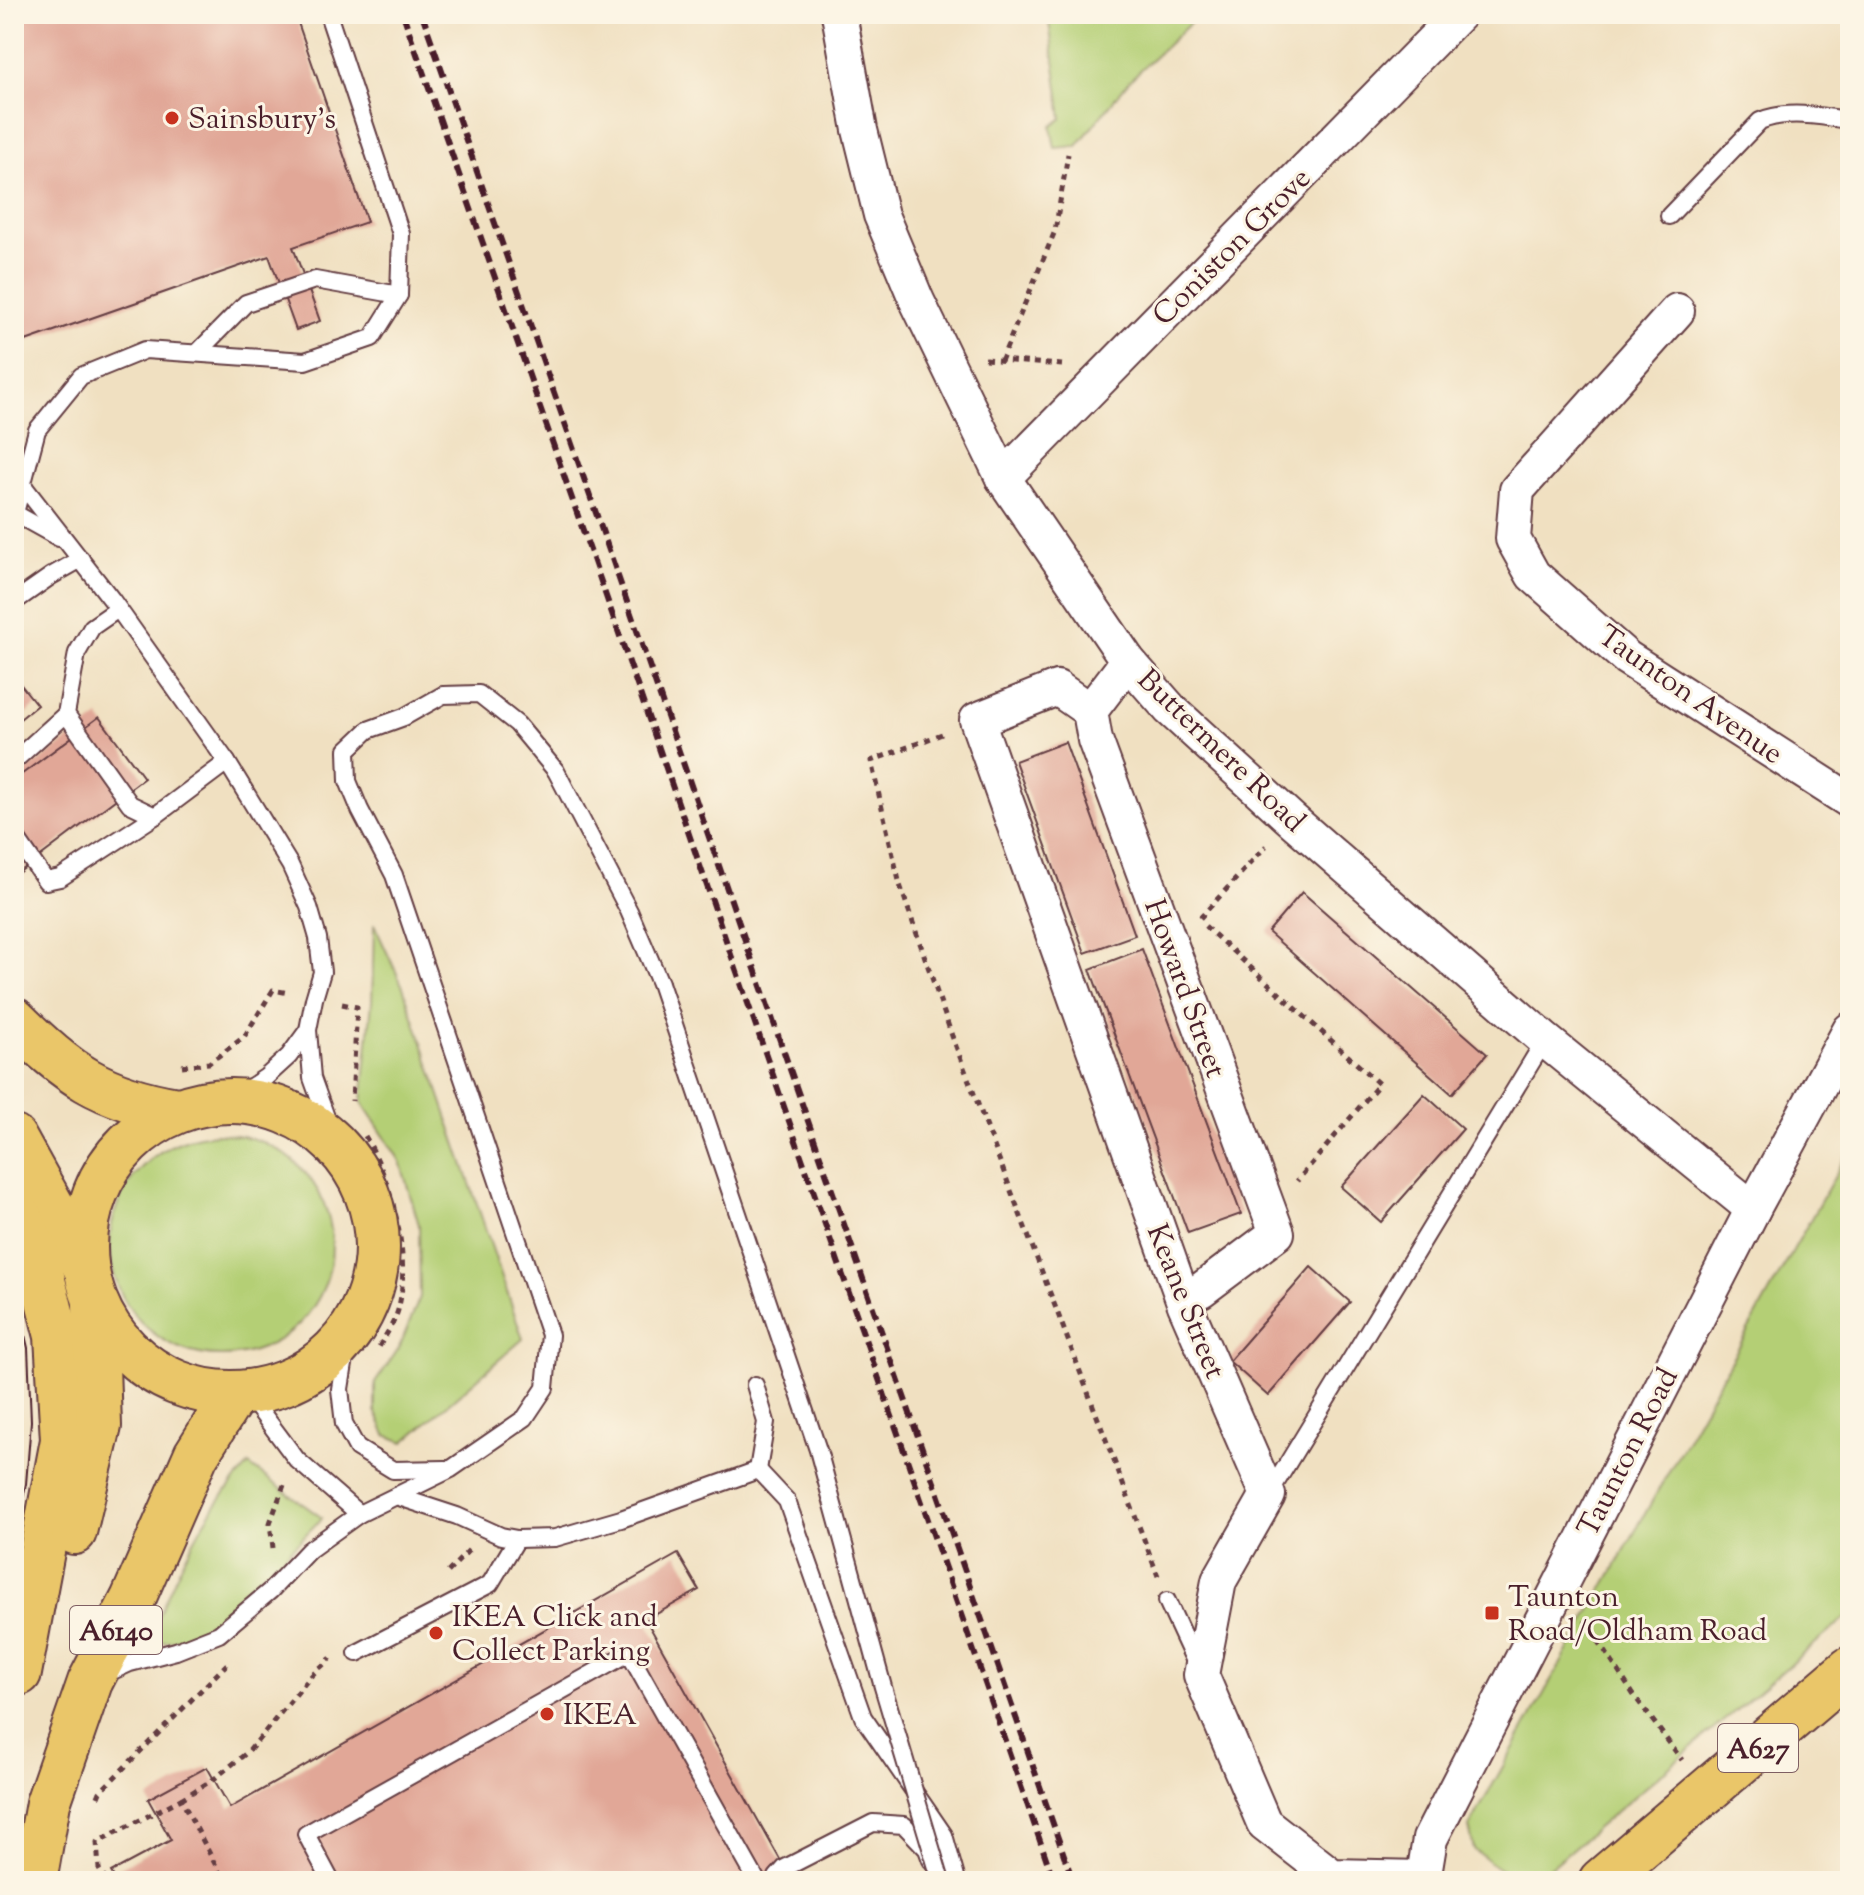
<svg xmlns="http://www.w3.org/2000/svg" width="1864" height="1895" viewBox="0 0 1864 1895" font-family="'Sorts Mill Goudy',serif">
	<rect width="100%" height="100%" fill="#fcf5e5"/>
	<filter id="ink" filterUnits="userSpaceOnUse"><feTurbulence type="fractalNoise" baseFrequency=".0125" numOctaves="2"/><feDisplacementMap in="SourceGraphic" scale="16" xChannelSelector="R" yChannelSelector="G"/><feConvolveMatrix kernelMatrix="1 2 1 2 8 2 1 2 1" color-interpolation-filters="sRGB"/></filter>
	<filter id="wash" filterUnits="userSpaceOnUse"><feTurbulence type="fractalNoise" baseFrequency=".006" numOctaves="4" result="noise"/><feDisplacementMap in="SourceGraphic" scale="32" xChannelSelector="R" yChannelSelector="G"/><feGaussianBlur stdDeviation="1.8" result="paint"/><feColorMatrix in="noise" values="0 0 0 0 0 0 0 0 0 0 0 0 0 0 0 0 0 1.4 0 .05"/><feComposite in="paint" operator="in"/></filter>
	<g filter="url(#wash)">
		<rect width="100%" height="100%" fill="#f0e0c1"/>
		<g fill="#b4cf75" stroke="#7f7750" stroke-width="2">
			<path d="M 1048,14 L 1200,14 L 1130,80 L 1077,146 L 1055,148 L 1051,127 L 1062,118 Z"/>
			<path d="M 374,924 L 403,987 L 523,1339 L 404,1442 L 386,1435 L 375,1411 L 375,1383 L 399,1348 L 420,1297 L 419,1225 L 400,1161 L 362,1102 L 372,1002 Z"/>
			<circle cx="221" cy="1245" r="111"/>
			<path d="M 1850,1149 L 1850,1614 L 1534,1881 L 1516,1881 L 1474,1850 L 1469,1827 Z"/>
			<path d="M 249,1465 L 322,1518 L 239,1602 L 210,1627 L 190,1639 L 159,1642 L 148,1639 C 166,1599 183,1557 206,1520 C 218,1500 233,1482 249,1465 Z"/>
		</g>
		<g id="blocks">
			<g fill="#e1a797">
				<path d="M 14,14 L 295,14 L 367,222 L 293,247 L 320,321 L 296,330 L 269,256 L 14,345 Z"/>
				<path d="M 14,676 L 37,705 L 14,724 Z"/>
				<path d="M 99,717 L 144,778 L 14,876 L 14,780 Z"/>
				<path d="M 1065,742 L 1135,935 L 1085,953 L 1015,761 Z"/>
				<path d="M 1302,892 L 1487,1054 L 1452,1094 L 1268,932 Z"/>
				<path d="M 1142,949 L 1241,1214 L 1188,1233 L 1090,969 Z"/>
				<path d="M 1424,1094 L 1463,1129 L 1381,1222 L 1341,1187 Z"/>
				<path d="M 1311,1267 L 1350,1302 L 1268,1396 L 1229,1361 Z"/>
				<path d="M 678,1554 L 699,1590 L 646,1620 L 792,1881 L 116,1881 L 111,1872 L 171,1840 L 148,1799 L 207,1767 L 230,1808 Z"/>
			</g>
		</g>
	</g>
	<g filter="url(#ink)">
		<use href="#blocks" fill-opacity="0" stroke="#633c42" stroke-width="2"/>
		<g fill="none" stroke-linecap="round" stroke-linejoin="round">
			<defs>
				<g id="lane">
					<path d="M 1669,216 L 1760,121 C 1788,109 1821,117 1850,120"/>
					<path d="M 197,353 L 246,303 L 315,280 L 399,295"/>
					<path d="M 18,479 L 112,600 L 227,762 L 290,865 L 309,907 L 318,938 L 322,972 L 314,999 L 308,1030 L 312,1078 L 336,1145"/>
					<path d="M 14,513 L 59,538"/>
					<path d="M 15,513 L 37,430 L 81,376 L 145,350 L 305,361 L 372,338 L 399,295 L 401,234 L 328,14"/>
					<path d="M 14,602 L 51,576 L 81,559"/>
					<path d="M 118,609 L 92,627 L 77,653 L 66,714 L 130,804 L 155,816"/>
					<path d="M 14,761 L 66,714"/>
					<path d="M 14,835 L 46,881 L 60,878 L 155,816 L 227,762"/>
					<path d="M 231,1100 L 266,1077 L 289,1056 L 308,1030"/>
					<path d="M 349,1333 L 340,1389 L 344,1424 L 357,1448 L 393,1470 L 446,1469"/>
					<path d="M 247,1393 L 297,1460 L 359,1514"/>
					<path d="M 758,1470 L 787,1501 L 863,1717 L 944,1835 L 957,1881"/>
					<path d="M 1269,1494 L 1545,1040"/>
					<path d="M 396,1496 L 457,1516 L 501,1536 L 517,1539 L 555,1538 L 621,1519 L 758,1470 L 766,1422 L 755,1385"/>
					<path d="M 1167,1601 L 1198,1668"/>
					<path d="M 357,1653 L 490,1584 L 517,1539"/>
					<path d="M 106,1674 L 130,1663 L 176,1651 L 219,1634 L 270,1591 L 309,1550 L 359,1514 L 451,1469 L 525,1418 L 545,1388 L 550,1335 L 394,875 L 360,810 L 348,781 L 347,750 L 368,730 L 404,717 L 443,695 L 479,694 L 517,724 L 556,771 L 629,911 L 660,983"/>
					<path d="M 331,1881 L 306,1834 L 629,1653 L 757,1881"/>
					<path d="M 778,1881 L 777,1877 L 785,1868 L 873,1823 L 904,1825 L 927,1849 L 931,1860"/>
				</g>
				<g id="street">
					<path d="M 839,14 L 860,130 L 881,215 L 917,301 L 1003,478 L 1128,661 L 1170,709 L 1291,819 L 1545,1040 L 1753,1209"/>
					<path d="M 1677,311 L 1517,490 L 1513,539 L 1533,575 L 1627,658 L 1850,801"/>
					<path d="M 1003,478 L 1459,14"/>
					<path d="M 1128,661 L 1090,711 L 1095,740 L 1277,1233 L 1201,1290"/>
					<path d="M 1090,711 L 1057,688 L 977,720 L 1185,1305 L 1268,1495 L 1219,1581 L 1201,1675 L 1264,1823 L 1332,1876 L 1423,1878"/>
					<path d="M 1423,1881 L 1430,1839 L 1753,1209 L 1850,1030"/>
				</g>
				<g id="highway">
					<path d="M 14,1020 C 69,1074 100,1097 177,1110"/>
					<circle cx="231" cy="1247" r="146"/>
					<path d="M 14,1138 L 86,1268"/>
					<path d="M 14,1205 L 36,1253 L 57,1336 L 63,1440 L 19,1673"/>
					<path d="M 74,1532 L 99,1426 L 95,1304"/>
					<path d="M 34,1881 L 48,1803 L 90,1682 L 133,1599 L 196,1455 L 235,1393"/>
					<path d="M 1601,1881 L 1850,1669"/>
				</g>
			</defs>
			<use href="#lane" stroke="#633c42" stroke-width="20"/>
			<use href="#street" stroke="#633c42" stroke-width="38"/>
			<use href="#highway" stroke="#633c42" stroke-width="48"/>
			<g stroke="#633c42" stroke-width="5" stroke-dasharray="6 6" stroke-linecap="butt">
				<path d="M 985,359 L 1062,365"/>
				<path d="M 1001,361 L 1055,231 L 1068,154"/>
				<path d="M 942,734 L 871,761 L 900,885 L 952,1036 L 1158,1576"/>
				<path d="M 1200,918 L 1266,846"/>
				<path d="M 1205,926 L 1379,1084 L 1297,1181"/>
				<path d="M 342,1004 L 357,1007 L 352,1101"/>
				<path d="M 182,1066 L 209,1063 L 244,1037 L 273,990 L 289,993"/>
				<path d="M 365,1136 C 392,1181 412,1258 398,1310 C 394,1324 384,1337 378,1349"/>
				<path d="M 273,1548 L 270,1523 L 284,1485"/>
				<path d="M 448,1572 L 469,1550"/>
				<path d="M 1585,1620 L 1633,1694 L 1682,1760"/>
				<path d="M 98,1797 L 100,1792 L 227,1664"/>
				<path d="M 181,1799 L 214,1779 L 249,1751 L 312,1675 L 331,1658"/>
				<path d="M 106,1881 L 99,1869 L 97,1842 L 181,1799 L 224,1881"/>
			</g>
			<use href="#lane" stroke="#fff" stroke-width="16"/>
			<use href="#street" stroke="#fff" stroke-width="34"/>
			<use href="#highway" stroke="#eac669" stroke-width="44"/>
			<path stroke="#4a1f2b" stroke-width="2" d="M 14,1288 L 28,1348 L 31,1421 L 26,1484 L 14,1538"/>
			<g stroke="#4a1f2b" stroke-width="6" stroke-dasharray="12 6" stroke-linecap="butt">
				<path d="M 403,14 L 1054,1881"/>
				<path d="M 422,14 L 1073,1881"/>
			</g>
			<defs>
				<path id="lane-bridge" d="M 660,983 L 818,1450 L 883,1687 L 941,1881"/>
			</defs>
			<use href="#lane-bridge" stroke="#633c42" stroke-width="20" stroke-linecap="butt"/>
			<use href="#lane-bridge" stroke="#fff" stroke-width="16"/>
		</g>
	</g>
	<g fill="#c8321e" stroke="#fcf5e5" stroke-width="3">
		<circle cx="172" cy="118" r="8"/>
		<rect x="1484" y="1605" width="16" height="16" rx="4"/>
		<circle cx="436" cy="1633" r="8"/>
		<circle cx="547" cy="1714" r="8"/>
	</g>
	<g text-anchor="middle" stroke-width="6" stroke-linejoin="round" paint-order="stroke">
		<g fill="#fcf5e5" stroke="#7f5f63" stroke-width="2">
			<rect x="70" y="1606" width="92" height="48" rx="6"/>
			<rect x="1718" y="1724" width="80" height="48" rx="6"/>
		</g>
		<g font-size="28" font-weight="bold" fill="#4a1f2b">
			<text x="116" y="1640">A6140</text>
			<text x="1758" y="1758">A627</text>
		</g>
		<g font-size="30" fill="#4a1f2b" stroke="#fcf5e5" text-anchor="start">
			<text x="188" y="128">Sainsbury's</text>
			<text x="1508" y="1606">Taunton<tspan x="1508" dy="34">Road/Oldham Road</tspan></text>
			<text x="452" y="1626">IKEA Click and<tspan x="452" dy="34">Collect Parking</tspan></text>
			<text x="563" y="1724">IKEA</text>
		</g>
		<g font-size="30" fill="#4a1f2b" stroke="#fcf5e5">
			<text transform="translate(1231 246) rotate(-45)" y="10">Coniston Grove</text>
			<text transform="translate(1691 694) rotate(35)" y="10">Taunton Avenue</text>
			<text transform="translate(1222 750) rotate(44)" y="10">Buttermere Road</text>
			<text transform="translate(1186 988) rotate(70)" y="10">Howard Street</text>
			<text transform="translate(1187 1301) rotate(68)" y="10">Keane Street</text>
			<text transform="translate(1627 1452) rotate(-63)" y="10">Taunton Road</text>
		</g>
	</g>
	<rect width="1864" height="1895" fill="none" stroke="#fcf5e5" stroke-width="48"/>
</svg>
